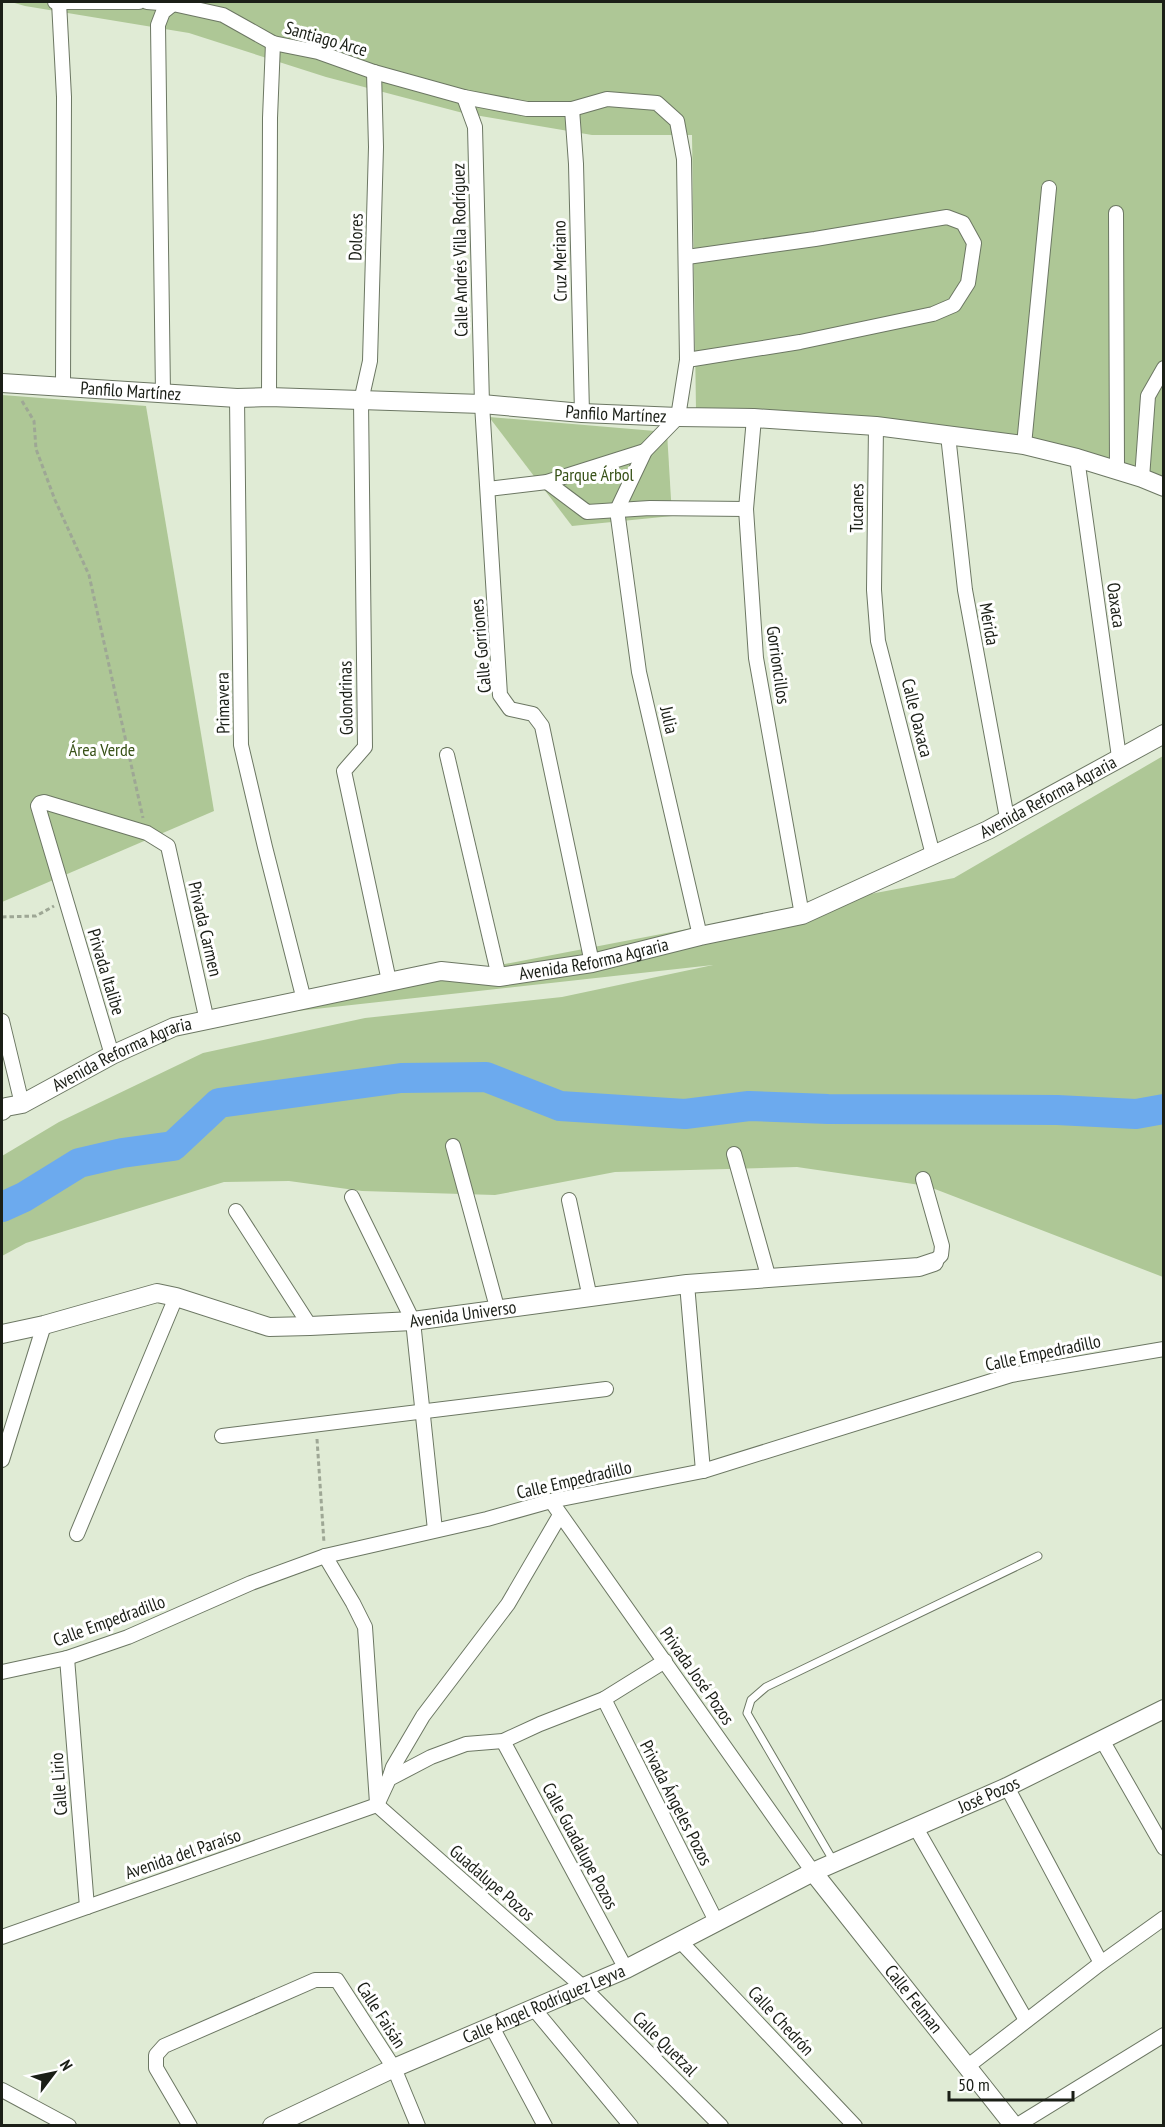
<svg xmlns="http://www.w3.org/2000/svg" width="1165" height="2127" viewBox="0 0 1165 2127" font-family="'PT Sans Narrow',sans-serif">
	<rect width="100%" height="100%" fill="#e0ebd5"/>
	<g fill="#aec796">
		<path d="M 11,2 L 1163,2 L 1163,477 L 1086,451 L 938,425 L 696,410 L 692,135 L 592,135 L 463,113 L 326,77 L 189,33 L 25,6 Z"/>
		<path d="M 2,395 L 146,406 L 214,811 L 2,902 Z"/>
		<path d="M 489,417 L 667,432 L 672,516 L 572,526 Z"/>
		<path d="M 1163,756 L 1163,1277 L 927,1186 L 797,1167 L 615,1172 L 495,1195 L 362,1191 L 289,1181 L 224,1182 L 26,1243 L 2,1256 L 2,1156 L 59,1122 L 203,1053 L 365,1018 L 562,997 L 713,965 L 207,1021 L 954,878 Z"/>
	</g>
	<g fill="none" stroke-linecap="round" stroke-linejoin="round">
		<path stroke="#6caaee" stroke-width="30" d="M 2,1207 L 24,1197 L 79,1163 L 122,1153 L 173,1146 L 219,1103 L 401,1078 L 486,1077 L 560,1106 L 685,1114 L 749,1106 L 828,1109 L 1057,1110 L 1136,1114 L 1164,1109"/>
		<defs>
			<path id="service" d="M 834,1862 L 747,1713 L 751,1700 L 766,1687 L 1038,1556"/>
			<g id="minor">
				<path d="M 55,2 L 139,2"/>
				<path d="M 59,2 L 64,97 L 63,388"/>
				<path d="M 147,2 L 173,4 L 223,15 L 273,43 L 318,52 L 374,72 L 464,97 L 527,109 L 572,109 L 607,99 L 657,103 L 677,121 L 684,159 L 687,360 L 678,417 L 645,451 L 617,510 L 639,672 L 700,936"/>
				<path d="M 374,72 L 376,147 L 370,361 L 361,401 L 365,747 L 344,771 L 389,981"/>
				<path d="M 464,97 L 475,127 L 482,404 L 500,695 L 510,709 L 533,714 L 542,726 L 592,963"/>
				<path d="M 572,109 L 576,164 L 582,413"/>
				<path d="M 1116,213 L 1117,470"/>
				<path d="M 687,257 L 815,239 L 947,217 L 963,223 L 974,243 L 968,283 L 954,305 L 933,314 L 800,342 L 687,360"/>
				<path d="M 163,394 L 158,25 L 163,12 L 173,4"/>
				<path d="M 269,397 L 270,118 L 273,43"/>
				<path d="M 237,398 L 241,745 L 265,847 L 304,1000"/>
				<path d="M 754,418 L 746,509 L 756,658 L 802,915"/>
				<path d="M 876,426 L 874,590 L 878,641 L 933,855"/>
				<path d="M 948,435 L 965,590 L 1007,818"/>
				<path d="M 1024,445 L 1049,188"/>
				<path d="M 1077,458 L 1119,757"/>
				<path d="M 1142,478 L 1148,396 L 1164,368"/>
				<path d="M 547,482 L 587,512 L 650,508 L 746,509"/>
				<path d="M 488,489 L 547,482 L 645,451"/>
				<path d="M 447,755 L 499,977"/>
				<path d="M 2,1021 L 22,1104"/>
				<path d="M 112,1055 L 38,806 L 40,803 L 44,802 L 147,833 L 168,846 L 207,1021"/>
				<path d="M 453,1146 L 498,1311"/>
				<path d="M 734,1154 L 769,1279"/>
				<path d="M 923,1179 L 942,1246 L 941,1255 L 934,1262"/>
				<path d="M 352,1197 L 413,1321 L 435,1530"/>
				<path d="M 569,1200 L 590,1298"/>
				<path d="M 236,1211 L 310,1326"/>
				<path d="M 687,1284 L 703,1471"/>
				<path d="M 222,1436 L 606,1389"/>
				<path d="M 2,1460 L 44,1325"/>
				<path d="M 551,1501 L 813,1872"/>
				<path d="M 77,1534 L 176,1297"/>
				<path d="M 325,1556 L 353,1603 L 365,1627 L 377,1803"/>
				<path d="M 67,1658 L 87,1907"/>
				<path d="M 2,1672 L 67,1658 L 128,1637 L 251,1583 L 325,1556 L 487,1519 L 551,1501 L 703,1471 L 1011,1375 L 1164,1349"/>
				<path d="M 604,1699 L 717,1923"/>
				<path d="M 1102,1740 L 1164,1848"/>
				<path d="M 503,1741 L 626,1969"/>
				<path d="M 389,1779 L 393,1767 L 423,1716 L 508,1604 L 560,1515"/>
				<path d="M 1007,1787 L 1101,1963"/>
				<path d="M 377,1805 L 584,1988 L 721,2126"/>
				<path d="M 377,1805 L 389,1779 L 431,1757 L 466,1744 L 503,1741 L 540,1724 L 604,1699 L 665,1661"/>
				<path d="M 916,1828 L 1026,2020"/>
				<path d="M 2,1937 L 377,1805"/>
				<path d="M 680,1941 L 855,2126"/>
				<path d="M 534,2009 L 631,2126"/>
				<path d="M 492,2027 L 545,2126"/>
				<path d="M 968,2066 L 1101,1963 L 1164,1918"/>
				<path d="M 2,2090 L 69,2126"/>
				<path d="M 190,2126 L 156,2068 L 156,2055 L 164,2046 L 315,1980 L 337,1980 L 394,2068 L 418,2126"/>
				<path d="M 1016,2126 L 1164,2035"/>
			</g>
			<g id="tertiary">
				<path id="s1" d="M 2,383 L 237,398 L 269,397 L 482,404 L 582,413 L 678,417 L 754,418 L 876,426 L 1024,445 L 1077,458 L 1142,478 L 1164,487"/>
				<path id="s2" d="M 2,1111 L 6,1107 L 22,1104 L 112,1055 L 174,1027 L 441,971 L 499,977 L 592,963 L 700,936 L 802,915 L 988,830 L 1164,734"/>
				<path id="s3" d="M 2,1334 L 44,1325 L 157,1293 L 176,1297 L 269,1327 L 310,1326 L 413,1321 L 687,1284 L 919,1267 L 934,1262"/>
				<path id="s4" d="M 813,1872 L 1014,2126"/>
				<path id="s5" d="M 272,2126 L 394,2068 L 626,1969 L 813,1872 L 1007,1787 L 1164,1709"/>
			</g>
		</defs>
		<use href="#service" stroke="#6c7763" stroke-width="9"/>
		<use href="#minor" stroke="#6c7763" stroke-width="16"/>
		<use href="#tertiary" stroke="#6c7763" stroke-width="20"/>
		<g stroke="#9ea795" stroke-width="3" stroke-dasharray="4.5 3" stroke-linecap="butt">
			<path d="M 22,401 L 34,421 L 36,449 L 55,500 L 89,575 L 143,818"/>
			<path d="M 2,917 L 36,916 L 54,906"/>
			<path d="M 317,1439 L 324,1543"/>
		</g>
		<use href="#service" stroke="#fff" stroke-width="7"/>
		<use href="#minor" stroke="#fff" stroke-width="14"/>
		<use href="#tertiary" stroke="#fff" stroke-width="18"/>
	</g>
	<g text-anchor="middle" stroke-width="6" stroke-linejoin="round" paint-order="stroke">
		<g font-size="18" fill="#1b1f17" stroke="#fff">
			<text transform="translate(326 39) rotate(16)" y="6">Santiago Arce</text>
			<text transform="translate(356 237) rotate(-88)" y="6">Dolores</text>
			<text transform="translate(460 250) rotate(-91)" y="6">Calle Andrés Villa Rodríguez</text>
			<text transform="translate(560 261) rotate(-91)" y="6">Cruz Meriano</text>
			<text dy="6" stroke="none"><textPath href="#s1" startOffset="129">Panfilo Martínez</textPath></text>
			<text dy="6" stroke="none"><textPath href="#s1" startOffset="615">Panfilo Martínez</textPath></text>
			<text transform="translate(857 508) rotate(-89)" y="6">Tucanes</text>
			<text transform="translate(1116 605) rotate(82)" y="6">Oaxaca</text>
			<text transform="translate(989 624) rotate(80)" y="6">Mérida</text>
			<text transform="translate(481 646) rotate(-95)" y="6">Calle Gorriones</text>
			<text transform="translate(778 665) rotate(82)" y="6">Gorrioncillos</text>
			<text transform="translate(346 698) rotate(-91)" y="6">Golondrinas</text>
			<text transform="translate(223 703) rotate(-91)" y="6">Primavera</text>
			<text transform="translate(917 718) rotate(76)" y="6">Calle Oaxaca</text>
			<text transform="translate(669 720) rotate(77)" y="6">Julia</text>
			<text dy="6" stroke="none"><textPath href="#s2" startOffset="1106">Avenida Reforma Agraria</textPath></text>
			<text transform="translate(205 929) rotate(77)" y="6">Privada Carmen</text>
			<text dy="6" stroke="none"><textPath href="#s2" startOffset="620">Avenida Reforma Agraria</textPath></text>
			<text transform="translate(106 972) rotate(73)" y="6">Privada Italibe</text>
			<text dy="6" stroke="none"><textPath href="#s2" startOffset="134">Avenida Reforma Agraria</textPath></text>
			<text dy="6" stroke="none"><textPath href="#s3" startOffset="472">Avenida Universo</textPath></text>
			<text transform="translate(1043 1353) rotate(-12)" y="6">Calle Empedradillo</text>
			<text transform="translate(574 1480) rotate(-13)" y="6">Calle Empedradillo</text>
			<text transform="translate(109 1621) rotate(-20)" y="6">Calle Empedradillo</text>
			<text transform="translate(697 1676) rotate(55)" y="6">Privada José Pozos</text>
			<text transform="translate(59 1784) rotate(-94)" y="6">Calle Lirio</text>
			<text dy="6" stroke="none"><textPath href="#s5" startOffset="790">José Pozos</textPath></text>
			<text transform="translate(676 1803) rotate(63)" y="6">Privada Ángeles Pozos</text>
			<text transform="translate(580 1846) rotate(62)" y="6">Calle Guadalupe Pozos</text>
			<text transform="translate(183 1854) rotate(-19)" y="6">Avenida del Paraíso</text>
			<text transform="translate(492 1883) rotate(41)" y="6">Guadalupe Pozos</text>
			<text dy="6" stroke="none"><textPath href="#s4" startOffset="162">Calle Felman</textPath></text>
			<text dy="6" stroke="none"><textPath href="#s5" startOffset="298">Calle Ángel Rodríguez Leyva</textPath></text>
			<text transform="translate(381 2015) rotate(57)" y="6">Calle Faisán</text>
			<text transform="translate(781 2021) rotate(47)" y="6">Calle Chedrón</text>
			<text transform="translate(665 2044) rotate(45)" y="6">Calle Quetzal</text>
		</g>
		<g font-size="18" fill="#385218" stroke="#fff">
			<text x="594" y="481">Parque Árbol</text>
			<text x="102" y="756">Área Verde</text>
		</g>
	</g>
	<rect width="1165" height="2127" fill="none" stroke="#1b1f17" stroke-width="6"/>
	<g transform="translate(54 2073) rotate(58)" stroke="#ffffff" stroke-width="4.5" paint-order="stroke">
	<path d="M0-4.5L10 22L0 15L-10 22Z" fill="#1b1f17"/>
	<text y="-9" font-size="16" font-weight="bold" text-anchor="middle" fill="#1b1f17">N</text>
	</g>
	<path d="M949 2091v9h124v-9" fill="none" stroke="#1b1f17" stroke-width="3"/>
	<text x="958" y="2091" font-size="18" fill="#1b1f17" stroke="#ffffff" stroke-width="4.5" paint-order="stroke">50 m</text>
</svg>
